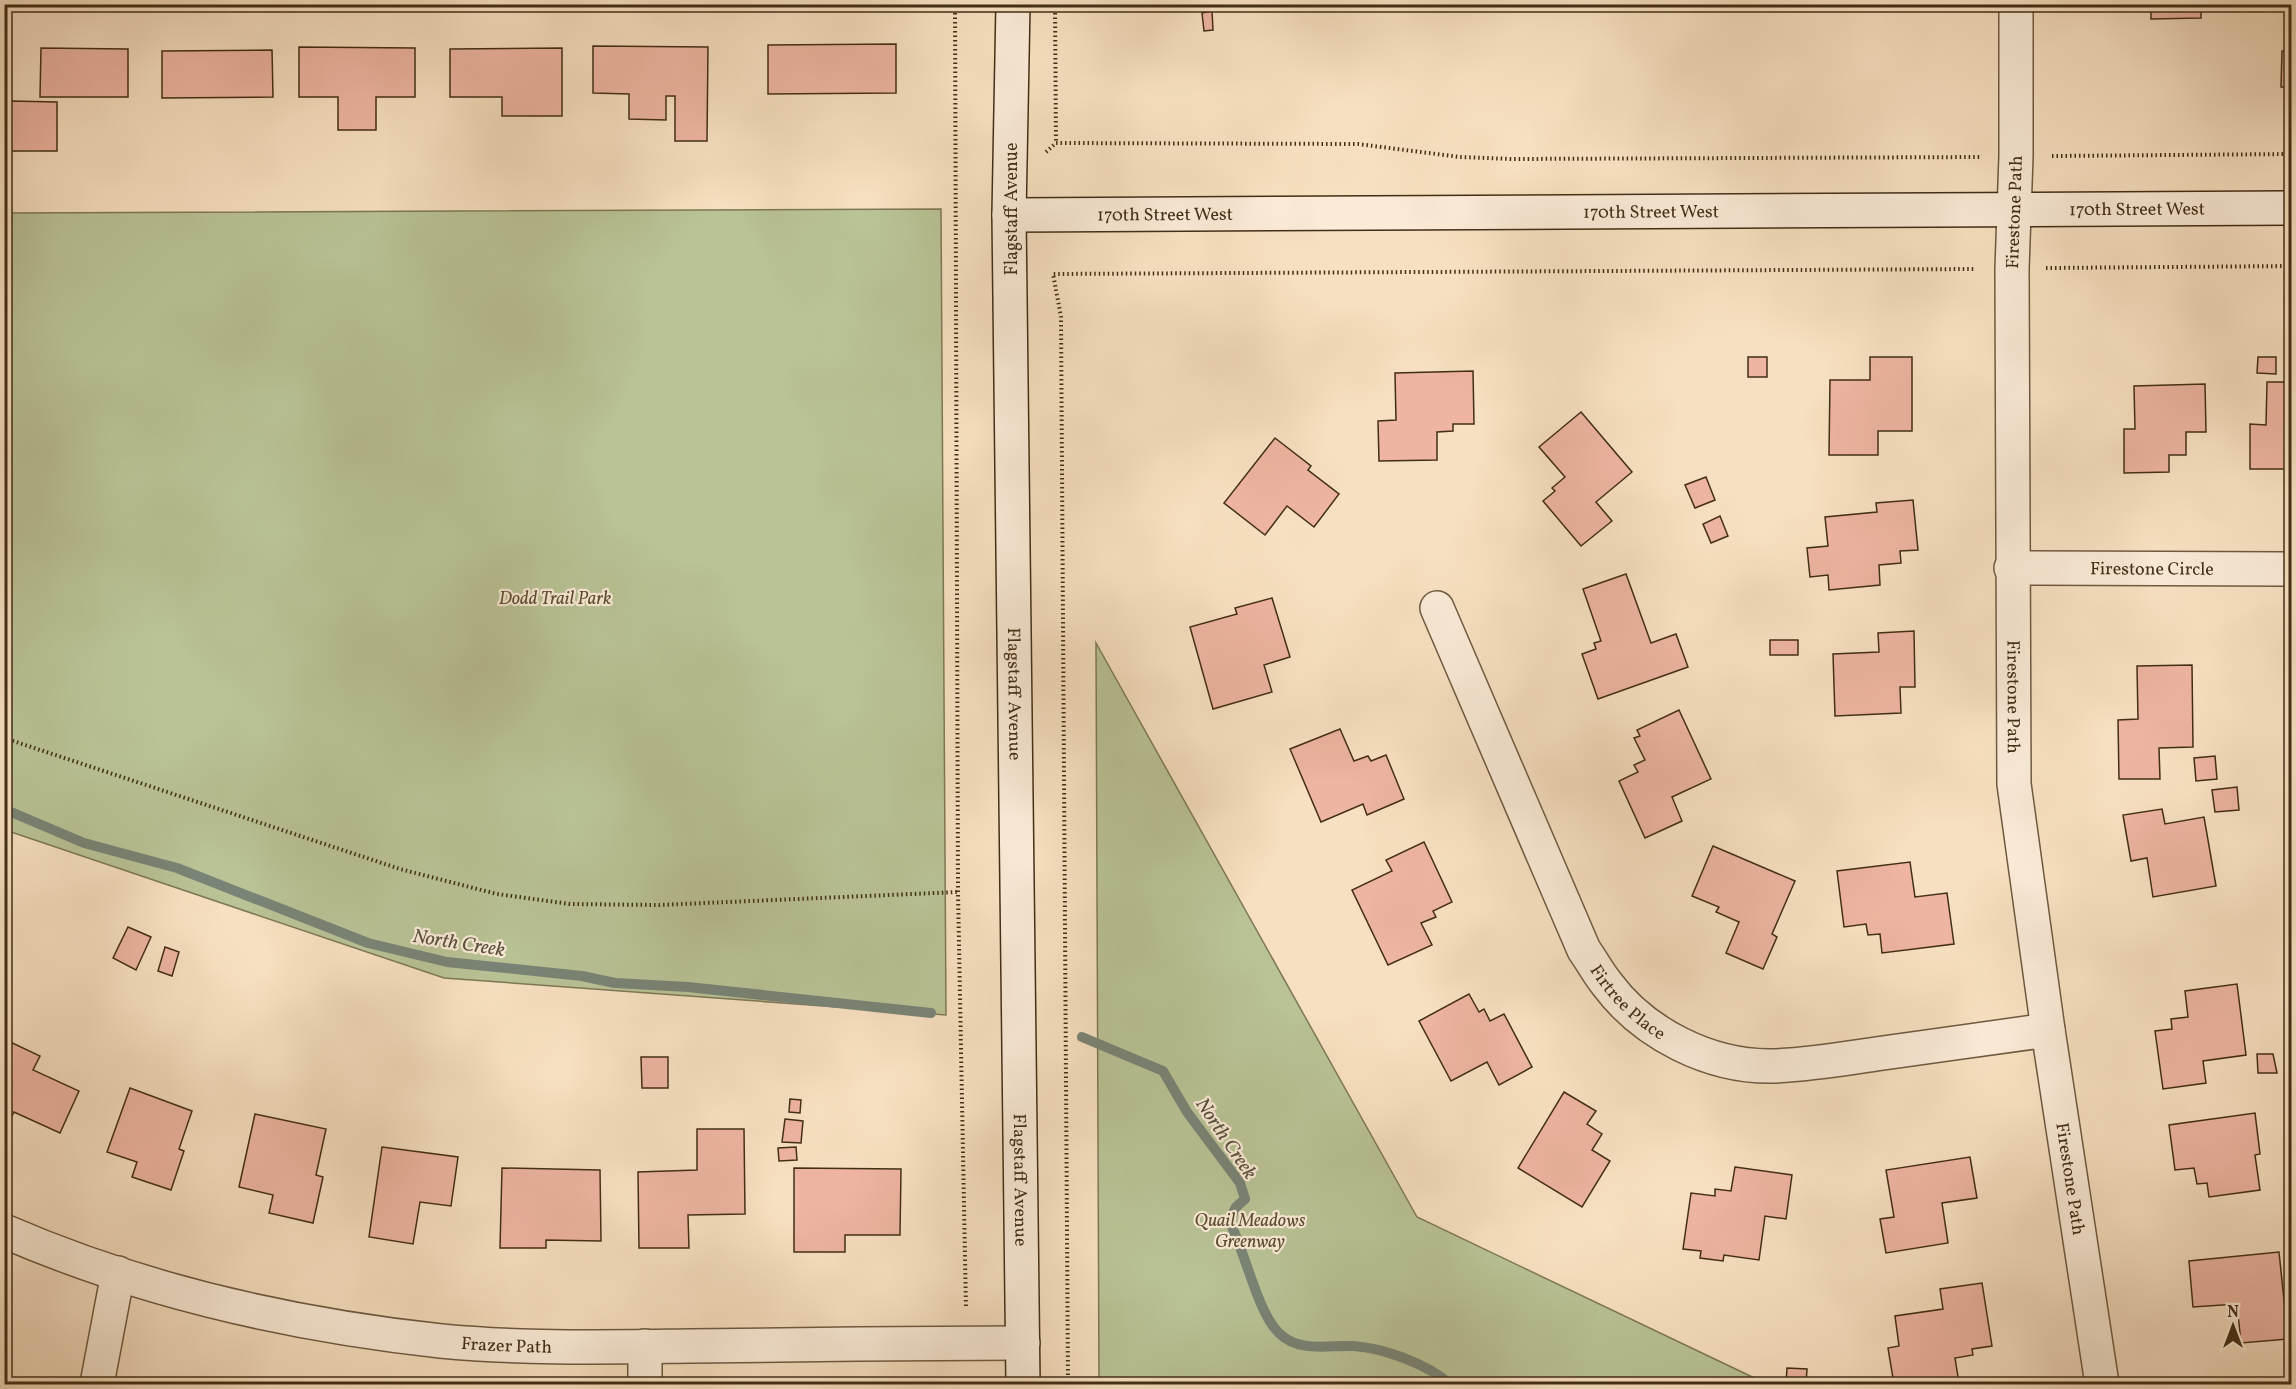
<svg xmlns="http://www.w3.org/2000/svg" width="2296" height="1389" viewBox="0 0 2296 1389" font-family="Vollkorn,serif">
	<rect width="100%" height="100%" fill="#f7e0c1"/>
	<filter id="stains"><feTurbulence type="fractalNoise" baseFrequency=".00333" numOctaves="4"/><feColorMatrix values="0 0 0 0 .2 0 0 0 0 .09 0 0 0 0 .02 0 0 0 .5 -.17"/></filter>
	<radialGradient id="worn" r=".72"><stop offset=".6" stop-color="#630" stop-opacity="0"/><stop offset="1" stop-color="#630" stop-opacity=".3"/></radialGradient>
	<g fill="#b9c396" stroke="#7e7856" stroke-width="1.5">
		<path d="M 941,209 L 946,1015 L 444,978 L 5,830 L 5,213 Z"/>
		<path d="M 1096,643 L 1417,1217 L 1767,1384 L 1099,1384 Z"/>
	</g>
	<g fill="none" stroke-linecap="round" stroke-linejoin="round">
		<g stroke="#798476" stroke-width="10">
			<path d="M 4,809 L 84,843 L 177,868 L 368,943 L 447,962 L 582,976 L 615,983 L 688,987 L 931,1013"/>
			<path d="M 1082,1037 L 1163,1071 L 1187,1112 L 1240,1183 L 1245,1199 L 1236,1207 L 1229,1221 C 1245,1250 1257,1312 1279,1333 C 1299,1353 1328,1345 1353,1346 C 1384,1348 1427,1364 1450,1384"/>
		</g>
	</g>
	<g fill="#eeb5a2" stroke="#422e16" stroke-width="1.5">
		<path d="M 2151,4 L 2201,4 L 2201,18 L 2151,19 Z"/>
		<path d="M 1212,11 L 1213,30 L 1204,31 L 1202,13 Z"/>
		<path d="M 896,44 L 896,93 L 768,94 L 768,45 Z"/>
		<path d="M 593,46 L 708,47 L 707,141 L 675,141 L 675,96 L 666,96 L 666,120 L 629,119 L 629,94 L 593,93 Z"/>
		<path d="M 299,47 L 415,48 L 415,97 L 376,97 L 376,130 L 338,130 L 338,97 L 299,97 Z"/>
		<path d="M 41,48 L 128,49 L 128,97 L 40,97 Z"/>
		<path d="M 562,48 L 562,116 L 502,116 L 502,97 L 450,97 L 450,49 Z"/>
		<path d="M 272,50 L 273,97 L 162,98 L 162,51 Z"/>
		<path d="M 2282,51 L 2292,52 L 2292,87 L 2281,87 Z"/>
		<path d="M 11,101 L 57,102 L 57,151 L 11,151 Z"/>
		<rect x="1748" y="357" width="19" height="20"/>
		<path d="M 1870,357 L 1912,357 L 1912,431 L 1878,431 L 1878,455 L 1829,455 L 1830,380 L 1870,380 Z"/>
		<path d="M 2258,357 L 2276,357 L 2276,374 L 2257,373 Z"/>
		<path d="M 1473,371 L 1474,424 L 1453,424 L 1453,431 L 1437,432 L 1437,460 L 1379,461 L 1378,421 L 1396,420 L 1395,373 Z"/>
		<path d="M 2267,382 L 2292,382 L 2292,469 L 2250,469 L 2250,424 L 2266,425 Z"/>
		<path d="M 2205,384 L 2206,432 L 2186,432 L 2186,455 L 2169,455 L 2169,472 L 2124,473 L 2124,429 L 2135,429 L 2134,386 Z"/>
		<path d="M 1581,412 L 1632,472 L 1596,502 L 1612,521 L 1581,546 L 1543,501 L 1555,491 L 1552,488 L 1565,477 L 1539,447 Z"/>
		<path d="M 1275,438 L 1311,466 L 1308,470 L 1339,494 L 1314,527 L 1287,506 L 1265,535 L 1224,503 Z"/>
		<path d="M 1706,477 L 1715,500 L 1695,508 L 1685,485 Z"/>
		<path d="M 1913,500 L 1918,550 L 1900,551 L 1901,563 L 1879,565 L 1880,585 L 1829,590 L 1828,575 L 1810,577 L 1807,548 L 1828,546 L 1825,517 L 1877,512 L 1876,503 Z"/>
		<path d="M 1720,516 L 1728,536 L 1711,543 L 1703,524 Z"/>
		<path d="M 1626,574 L 1651,643 L 1676,634 L 1688,667 L 1598,699 L 1582,654 L 1596,649 L 1594,643 L 1601,641 L 1583,589 Z"/>
		<path d="M 1272,598 L 1290,657 L 1264,665 L 1272,692 L 1213,709 L 1190,627 L 1237,614 L 1235,608 Z"/>
		<path d="M 1914,631 L 1915,687 L 1900,687 L 1901,713 L 1835,716 L 1833,654 L 1879,652 L 1878,633 Z"/>
		<rect x="1770" y="640" width="28" height="15"/>
		<path d="M 2192,665 L 2193,747 L 2159,748 L 2160,779 L 2119,779 L 2118,720 L 2138,719 L 2137,666 Z"/>
		<path d="M 1679,710 L 1711,779 L 1672,797 L 1682,821 L 1645,838 L 1619,781 L 1638,772 L 1634,765 L 1645,760 L 1634,738 L 1640,736 L 1637,730 Z"/>
		<path d="M 1340,729 L 1354,761 L 1368,756 L 1371,761 L 1386,755 L 1404,799 L 1367,815 L 1363,804 L 1321,822 L 1290,749 Z"/>
		<path d="M 2215,756 L 2217,779 L 2196,781 L 2194,758 Z"/>
		<path d="M 2237,787 L 2239,810 L 2215,812 L 2212,790 Z"/>
		<path d="M 2162,809 L 2165,824 L 2204,817 L 2216,886 L 2153,897 L 2147,858 L 2131,861 L 2123,815 Z"/>
		<path d="M 1424,842 L 1452,902 L 1433,911 L 1436,917 L 1421,923 L 1432,945 L 1388,965 L 1352,890 L 1392,871 L 1386,860 Z"/>
		<path d="M 1713,846 L 1795,881 L 1772,934 L 1777,937 L 1763,969 L 1726,953 L 1739,922 L 1716,912 L 1719,907 L 1692,896 Z"/>
		<path d="M 1910,862 L 1915,897 L 1947,893 L 1954,944 L 1882,953 L 1880,934 L 1868,935 L 1866,924 L 1844,927 L 1837,871 Z"/>
		<path d="M 128,927 L 151,937 L 136,970 L 113,958 Z"/>
		<path d="M 165,947 L 179,952 L 172,976 L 158,971 Z"/>
		<path d="M 2237,984 L 2246,1055 L 2203,1061 L 2206,1083 L 2163,1089 L 2155,1031 L 2172,1029 L 2171,1019 L 2188,1017 L 2185,991 Z"/>
		<path d="M 1469,994 L 1479,1012 L 1484,1009 L 1490,1021 L 1504,1014 L 1532,1067 L 1499,1085 L 1487,1062 L 1451,1081 L 1419,1021 Z"/>
		<path d="M 4,1039 L 40,1056 L 33,1070 L 79,1091 L 60,1133 L 14,1112 L 9,1122 L 4,1120 Z"/>
		<path d="M 2257,1054 L 2273,1054 L 2277,1073 L 2258,1073 Z"/>
		<path d="M 641,1057 L 668,1057 L 668,1088 L 642,1088 Z"/>
		<path d="M 130,1088 L 192,1111 L 179,1149 L 184,1151 L 171,1190 L 132,1177 L 137,1162 L 107,1152 Z"/>
		<path d="M 1564,1092 L 1596,1111 L 1587,1124 L 1602,1134 L 1592,1150 L 1610,1161 L 1582,1207 L 1518,1168 Z"/>
		<path d="M 790,1099 L 801,1100 L 800,1113 L 789,1112 Z"/>
		<path d="M 2255,1113 L 2260,1154 L 2255,1155 L 2260,1190 L 2209,1197 L 2207,1183 L 2197,1184 L 2194,1168 L 2175,1170 L 2169,1125 Z"/>
		<path d="M 255,1114 L 326,1129 L 316,1175 L 323,1177 L 313,1223 L 269,1213 L 273,1195 L 239,1187 Z"/>
		<path d="M 785,1119 L 803,1121 L 801,1143 L 782,1142 Z"/>
		<path d="M 697,1129 L 744,1129 L 745,1214 L 688,1215 L 689,1248 L 639,1248 L 638,1172 L 697,1170 Z"/>
		<path d="M 382,1147 L 458,1157 L 451,1206 L 420,1202 L 413,1244 L 369,1237 Z"/>
		<path d="M 796,1147 L 797,1160 L 779,1161 L 778,1148 Z"/>
		<path d="M 1970,1157 L 1977,1198 L 1942,1203 L 1948,1243 L 1886,1253 L 1880,1219 L 1894,1217 L 1886,1170 Z"/>
		<path d="M 1735,1167 L 1792,1175 L 1786,1219 L 1765,1216 L 1759,1260 L 1724,1255 L 1723,1261 L 1700,1258 L 1701,1251 L 1683,1249 L 1691,1193 L 1715,1196 L 1715,1189 L 1731,1191 Z"/>
		<path d="M 502,1168 L 600,1170 L 601,1241 L 546,1240 L 546,1248 L 500,1248 Z"/>
		<path d="M 794,1168 L 901,1169 L 900,1235 L 845,1235 L 845,1252 L 794,1252 Z"/>
		<path d="M 2279,1252 L 2288,1339 L 2241,1343 L 2237,1304 L 2193,1307 L 2189,1261 Z"/>
		<path d="M 1982,1283 L 1992,1346 L 1972,1349 L 1973,1355 L 1955,1358 L 1959,1383 L 1894,1384 L 1888,1348 L 1899,1346 L 1895,1316 L 1943,1309 L 1940,1289 Z"/>
		<path d="M 1787,1368 L 1807,1369 L 1806,1384 L 1786,1384 Z"/>
	</g>
	<g fill="none" stroke-linecap="round" stroke-linejoin="round">
		<defs>
			<g id="street">
				<path id="s1" d="M 2016,4 L 2016,156 L 2012,269 L 2014,784 L 2048,1030 L 2102,1384"/>
				<path id="s2" d="M 2011,568 L 2292,569"/>
				<path id="s3" d="M 1437,608 L 1584,950 C 1592,961 1598,973 1607,984 C 1644,1034 1710,1067 1772,1066 C 1807,1065 1842,1059 1876,1054 C 1933,1046 1991,1038 2048,1030"/>
				<path id="s4" d="M 4,1231 C 142,1291 293,1325 441,1341 C 523,1349 608,1347 691,1346 C 802,1345 912,1343 1023,1343"/>
				<path d="M 645,1346 L 645,1384"/>
				<path d="M 97,1384 L 118,1273"/>
			</g>
			<g id="secondary">
				<path id="s5" d="M 1013,4 L 1009,215 L 1023,1384"/>
				<path id="s6" d="M 1009,215 L 2292,208"/>
			</g>
		</defs>
		<use href="#street" stroke="#6f5a41" stroke-width="36"/>
		<use href="#secondary" stroke="#422e16" stroke-width="36"/>
		<g stroke="#422e16" stroke-width="4" stroke-dasharray="1.5 3" stroke-linecap="butt">
			<path d="M 955,4 L 958,892 L 966,1309"/>
			<path d="M 1055,4 L 1056,143"/>
			<path d="M 1046,152 L 1056,143 L 1358,144 L 1460,157 L 1512,159 L 1982,157"/>
			<path d="M 2052,156 L 2292,154"/>
			<path d="M 2046,268 L 2292,266"/>
			<path d="M 4,738 L 400,869 L 497,894 L 570,904 L 659,905 L 958,892"/>
			<path d="M 1068,1384 L 1061,317 L 1053,274 L 1976,269"/>
		</g>
		<use href="#street" stroke="#faebd7" stroke-width="33"/>
		<use href="#secondary" stroke="#faebd7" stroke-width="33"/>
	</g>
	<g text-anchor="middle" stroke-width="4.5" stroke-linejoin="round" paint-order="stroke">
		<g font-size="18" fill="#422e16" stroke="#faebd7">
			<text transform="translate(1011 209) rotate(-90)" y="6">Flagstaff Avenue</text>
			<text dy="6" stroke="none"><textPath href="#s6" startOffset="1128">170th Street West</textPath></text>
			<text dy="6" stroke="none"><textPath href="#s6" startOffset="642">170th Street West</textPath></text>
			<text transform="translate(2014 212) rotate(-88)" y="6">Firestone Path</text>
			<text dy="6" stroke="none"><textPath href="#s6" startOffset="156">170th Street West</textPath></text>
			<text dy="6" stroke="none"><textPath href="#s2" startOffset="141">Firestone Circle</textPath></text>
			<text dy="6" stroke="none"><textPath href="#s5" startOffset="690">Flagstaff Avenue</textPath></text>
			<text dy="6" stroke="none"><textPath href="#s1" startOffset="693">Firestone Path</textPath></text>
			<text dy="6" stroke="none"><textPath href="#s3" startOffset="441">Firtree Place</textPath></text>
			<text dy="6" stroke="none"><textPath href="#s5" startOffset="1176">Flagstaff Avenue</textPath></text>
			<text dy="6" stroke="none"><textPath href="#s1" startOffset="1179">Firestone Path</textPath></text>
			<text dy="6" stroke="none"><textPath href="#s4" startOffset="518">Frazer Path</textPath></text>
		</g>
		<g font-size="18" font-style="italic" fill="#5a4c30" stroke="#faebd7">
			<text x="555" y="604">Dodd Trail Park</text>
			<text x="1250" y="1226">Quail Meadows<tspan x="1250" dy="21">Greenway</tspan></text>
		</g>
		<g font-size="20" font-style="italic" fill="#59523e" stroke="#faebd7">
			<text transform="translate(459 942) rotate(9)" y="7">North Creek</text>
			<text transform="translate(1227 1138) rotate(56)" y="7">North Creek</text>
		</g>
	</g>
	<rect width="2296" height="1389" fill="none" stroke="#f7e0c1" stroke-width="24"/>
	<rect x="6" y="6" width="2284" height="1377" fill="none" stroke="#422e16" stroke-width="3"/>
	<rect x="12" y="12" width="2272" height="1365" fill="none" stroke="#422e16" stroke-width="1.5"/>
	<g transform="translate(2233 1326)" stroke="#faebd7" stroke-width="4.5" paint-order="stroke">
	<path d="M0-4.5L10 22L0 15L-10 22Z" fill="#422e16"/>
	<text y="-9" font-size="16" font-weight="bold" text-anchor="middle" fill="#422e16">N</text>
	</g>
	<rect width="100%" height="100%" filter="url(#stains)"/>
	<rect width="100%" height="100%" fill="url(#worn)"/>
</svg>
